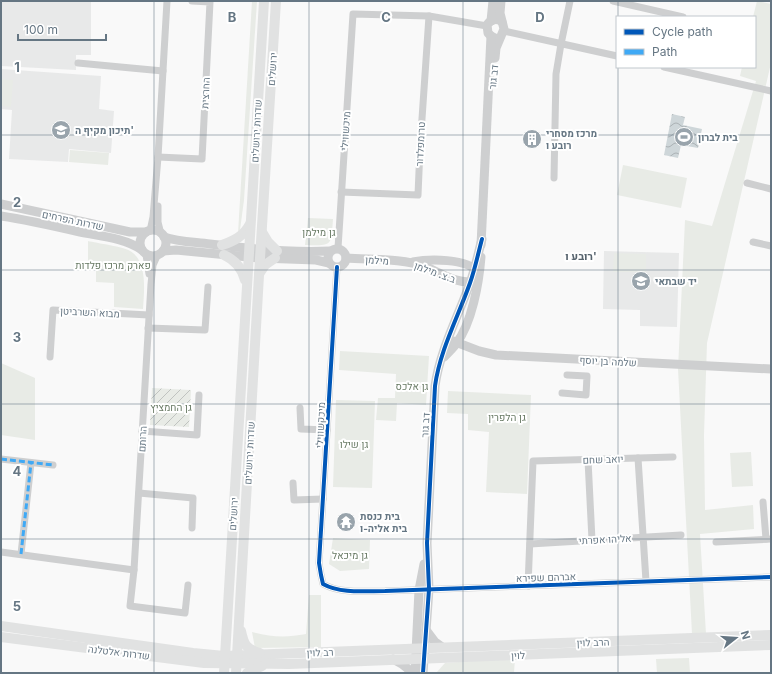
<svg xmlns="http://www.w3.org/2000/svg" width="772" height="674" viewBox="0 0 772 674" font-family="Inter,Heebo,sans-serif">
	<defs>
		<pattern id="garden-furrows" width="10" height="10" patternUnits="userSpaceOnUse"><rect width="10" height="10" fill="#e8ebe6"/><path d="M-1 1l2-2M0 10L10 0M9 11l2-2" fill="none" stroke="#c0c3c0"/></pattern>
		<pattern id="water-waves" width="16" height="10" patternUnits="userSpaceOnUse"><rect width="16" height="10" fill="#ced6d9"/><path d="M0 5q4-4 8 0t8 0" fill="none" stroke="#abb2b5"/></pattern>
	</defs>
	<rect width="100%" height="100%" fill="#f9f9f9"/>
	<g fill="#e8e9e9">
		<path d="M 1,1 L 91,1 L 91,55 L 76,55 L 76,70 L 1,66 Z"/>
		<path d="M 1,69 L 101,76 L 99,109 L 114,111 L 111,153 L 69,149 L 68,162 L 9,159 L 12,110 L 1,109 Z"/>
		<path d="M 604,251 L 679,253 L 677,327 L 640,326 L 640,310 L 603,309 Z"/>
	</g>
	<g fill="#e8ebe6">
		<path d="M 252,1 L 257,1 L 244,200 L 240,230 L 238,233 Z"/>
		<path d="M 757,1 L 771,4 L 771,63 L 707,343 L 704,435 L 705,510 L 753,505 L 754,529 L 700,534 L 706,634 L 692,634 L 678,369 L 685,220 L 712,226 L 756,81 L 740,76 L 742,67 L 755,67 L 755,17 L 753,17 Z"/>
		<path d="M 1,79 L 13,80 L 11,107 L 1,106 Z"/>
		<path d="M 70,150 L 109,153 L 108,165 L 69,162 Z"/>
		<path d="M 623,165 L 687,178 L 681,208 L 617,195 Z"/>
		<path d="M 308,218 L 333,219 C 331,246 333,246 305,245 Z"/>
		<path d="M 88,241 C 96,243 125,247 130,251 C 148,261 144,292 143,309 L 114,307 L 114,283 L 96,282 L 96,269 L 88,268 Z"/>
		<path d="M 614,253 L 646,254 L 646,272 L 613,272 Z"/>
		<path d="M 340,351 L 429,356 L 426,405 L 397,403 L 396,421 L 376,420 L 378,398 L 395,398 L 396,374 L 339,370 Z"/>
		<path d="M 1,363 L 35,378 L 35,440 L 1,435 Z"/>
		<path d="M 448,391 L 531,395 L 527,494 L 486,492 L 489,432 L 468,430 L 468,414 L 447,413 Z"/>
		<path d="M 336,400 L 375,401 L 372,488 L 333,487 Z"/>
		<path d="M 751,452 L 753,486 L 732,487 L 730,453 Z"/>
		<path d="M 333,538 L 370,540 L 369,569 L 340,571 L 329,564 Z"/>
		<path d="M 309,595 L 321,595 L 321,647 L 255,648 L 252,632 C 272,637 285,638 306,634 Z"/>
		<path d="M 515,658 L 514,673 L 436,673 L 445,663 Z"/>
		<path d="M 689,658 L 690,673 L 657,673 L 656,659 Z"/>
	</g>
	<path fill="url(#garden-furrows)" d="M 152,388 L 191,390 L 189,427 L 150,425 Z"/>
	<path fill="url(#water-waves)" d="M 672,114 L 685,117 L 683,125 L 702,129 L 698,148 L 681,145 L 678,158 L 664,155 Z"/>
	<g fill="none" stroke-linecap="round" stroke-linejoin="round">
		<g stroke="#cecfd0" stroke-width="7">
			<path d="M 613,1 L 683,17"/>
			<path d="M 504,31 L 617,56"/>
			<path d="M 78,63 L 163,71"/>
			<path d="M 664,67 L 771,91"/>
			<path d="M 158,157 L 202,159 L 210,2 L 192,1"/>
			<path d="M 554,178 L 556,74 L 561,44 L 570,1"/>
			<path d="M 747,183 L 771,189"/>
			<path d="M 341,192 L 418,195 L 420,148 L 429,16"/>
			<path d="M 158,206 L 158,222 L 161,234"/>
			<path d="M 150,231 L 153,217 L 158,157 L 167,1"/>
			<path d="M 753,242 L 771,246"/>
			<path d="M 338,248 L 353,14 L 429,16 L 487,26"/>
			<path d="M 146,255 L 149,274"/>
			<path d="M 157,256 L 153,265 L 151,284 L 134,570 L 130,606 L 185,613 L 188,585"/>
			<path d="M 337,267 L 319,563 L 321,575 L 323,584 C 341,594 365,591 385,591 L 771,577"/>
			<path d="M 148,328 L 205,330 L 208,287"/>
			<path d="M 50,357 L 53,310 L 149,315"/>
			<path d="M 562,393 L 586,395 L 587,376 L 567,375"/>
			<path d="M 300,408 L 301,429 L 327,430"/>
			<path d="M 142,431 L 197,435 L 199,395"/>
			<path d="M 638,458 L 646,581"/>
			<path d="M 1,459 L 53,465"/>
			<path d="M 588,460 L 592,540"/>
			<path d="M 293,483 L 294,500 L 323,499"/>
			<path d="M 139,493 L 193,498 L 192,528"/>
			<path d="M 763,502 L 766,539"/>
			<path d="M 716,542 L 771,539"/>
			<path d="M 530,544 L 681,535"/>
			<path d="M 1,552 L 134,570"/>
			<path d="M 21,554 L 31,463"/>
			<path d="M 528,586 L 533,461 L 673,457"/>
		</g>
		<g stroke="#cecfd0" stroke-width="9">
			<path d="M 491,21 L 493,1"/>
			<path d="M 495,38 L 491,36 L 488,33 L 487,25 C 491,19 497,18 502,22"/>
			<path d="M 495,58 L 496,48 L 504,29 L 500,13 L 501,1"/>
			<path d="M 1,204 L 130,232 L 146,232"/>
			<path d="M 1,216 C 28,220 54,226 80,232 C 100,236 125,238 142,250"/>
			<circle cx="153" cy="243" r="13"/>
			<path d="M 164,237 C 178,242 195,242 210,244 C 250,249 290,253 330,251"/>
			<path d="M 481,245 L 491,36"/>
			<circle cx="337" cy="258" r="9"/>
			<path d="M 163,251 L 176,250 L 260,258 L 316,260 L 329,263"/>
			<path d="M 346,258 C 372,260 401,258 426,267 C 439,272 462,287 475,280"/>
			<path d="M 413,262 C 428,259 468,258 477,272"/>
			<path d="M 453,341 L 479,351 L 496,355 L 771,369"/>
			<path d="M 444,357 C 448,353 453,348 456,344 C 472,323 479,283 481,257"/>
			<path d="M 426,630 L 435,642 L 442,647"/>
			<path d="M 393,659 L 402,664 L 413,673"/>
			<path d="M 415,673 L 419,590 L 424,564"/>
			<path d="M 423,673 L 429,589 L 427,543 L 435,386 C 440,350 458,317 470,283 C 475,269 478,254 482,239"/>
		</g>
		<g stroke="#e1e2e2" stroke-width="10">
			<path d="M 262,232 L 268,242 L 277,251"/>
			<path d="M 222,245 C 234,241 244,236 250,224"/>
			<path d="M 224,255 C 235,260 242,268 245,280"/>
			<path d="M 259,274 L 265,265 L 275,258"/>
			<path d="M 1,626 L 193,653 L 224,656 L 771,635"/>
			<path d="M 241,631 C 244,645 246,649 260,653"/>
			<path d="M 1,637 L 204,663 L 289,664 L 771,645"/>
			<path d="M 224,673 L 264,1"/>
			<path d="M 236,673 L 260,258 L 276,1"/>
			<path d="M 247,673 L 262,666"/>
		</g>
		<g stroke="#3fa9f5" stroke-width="3" stroke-dasharray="6 3" stroke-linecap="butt">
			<path d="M 1,459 L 53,465"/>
			<path d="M 21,554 L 31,463"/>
		</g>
		<defs>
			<g id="cycleway">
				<path d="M 337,267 L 319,563 L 321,575 L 323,584 C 341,594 365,591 385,591 L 771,577"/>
				<path d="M 423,673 L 429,589 L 427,543 L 435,386 C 440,350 458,317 470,283 C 475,269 478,254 482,239"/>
			</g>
		</defs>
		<use href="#cycleway" stroke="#fff" stroke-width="6"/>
		<use href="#cycleway" stroke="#0057b8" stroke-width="4"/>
	</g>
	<path fill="none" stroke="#657683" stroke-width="1" stroke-opacity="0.55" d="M 154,1 L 154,673M 309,1 L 309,673M 463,1 L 463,673M 618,1 L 618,17M 618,67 L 618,673M 1,135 L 771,135M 1,270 L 771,270M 1,404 L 771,404M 1,539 L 771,539"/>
	<defs>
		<symbol id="school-disc" viewBox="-11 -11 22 22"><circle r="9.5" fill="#99a4ac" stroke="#fff"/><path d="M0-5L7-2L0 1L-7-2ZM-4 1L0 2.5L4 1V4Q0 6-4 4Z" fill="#fff"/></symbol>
		<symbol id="stadium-disc" viewBox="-11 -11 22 22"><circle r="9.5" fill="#99a4ac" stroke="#fff"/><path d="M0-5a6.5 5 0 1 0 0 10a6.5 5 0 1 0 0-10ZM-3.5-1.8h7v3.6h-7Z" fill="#fff"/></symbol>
		<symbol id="building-disc" viewBox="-11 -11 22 22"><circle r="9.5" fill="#99a4ac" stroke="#fff"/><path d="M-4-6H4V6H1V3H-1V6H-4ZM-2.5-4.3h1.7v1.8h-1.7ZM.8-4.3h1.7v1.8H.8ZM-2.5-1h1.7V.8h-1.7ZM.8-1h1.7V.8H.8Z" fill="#fff"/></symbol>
		<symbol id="temple-disc" viewBox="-11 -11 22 22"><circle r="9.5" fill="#99a4ac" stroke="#fff"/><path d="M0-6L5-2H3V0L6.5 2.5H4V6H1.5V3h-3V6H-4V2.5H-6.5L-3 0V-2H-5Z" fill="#fff"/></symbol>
	</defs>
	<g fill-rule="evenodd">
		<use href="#school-disc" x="50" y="119" width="22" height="22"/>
		<use href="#stadium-disc" x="673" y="126" width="22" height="22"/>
		<use href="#building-disc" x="521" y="128" width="22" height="22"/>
		<use href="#school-disc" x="630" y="270" width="22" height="22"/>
		<use href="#temple-disc" x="335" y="511" width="22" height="22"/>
	</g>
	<g text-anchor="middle" stroke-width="4" stroke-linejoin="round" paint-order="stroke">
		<g font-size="10" fill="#657683" stroke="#fff">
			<text transform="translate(272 69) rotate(-86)" y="4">ירושלים</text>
			<text transform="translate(493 77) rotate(-84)" y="4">דב גור</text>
			<text transform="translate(205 93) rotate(-87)" y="4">החרצית</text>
			<text transform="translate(256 131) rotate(-87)" y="4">שדרות ירושלים</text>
			<text transform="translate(345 131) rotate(-86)" y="4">מיכשווילי</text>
			<text transform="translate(420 144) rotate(-87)" y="4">טרומפלדור</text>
			<text transform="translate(73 220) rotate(12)" y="4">שדרות הפרחים</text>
			<text transform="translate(377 260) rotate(4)" y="4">מילמן</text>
			<text transform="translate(435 272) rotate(20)" y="4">ב.צ. מילמן</text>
			<text transform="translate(90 312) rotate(3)" y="4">מבוא השרביטן</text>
			<text transform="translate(608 361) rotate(3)" y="4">שלמה בן יוסף</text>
			<text transform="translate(320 425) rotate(-87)" y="4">מיכקשווילי</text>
			<text transform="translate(425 425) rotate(-87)" y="4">דב גור</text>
			<text transform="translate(142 439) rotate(-87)" y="4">הרותם</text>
			<text transform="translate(249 453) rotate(-87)" y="4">שדרות ירושלים</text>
			<text transform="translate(603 459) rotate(-2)" y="4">יואב שחם</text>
			<text transform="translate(233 514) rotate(-87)" y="4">ירושלים</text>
			<text transform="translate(605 539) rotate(-3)" y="4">אליהו אפרתי</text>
			<text transform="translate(546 577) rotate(-2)" y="4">אברהם שפירא</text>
			<text transform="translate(593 642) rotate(-2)" y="4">הרב לוין</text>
			<text transform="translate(119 652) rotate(7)" y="4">שדרות אלטלנה</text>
			<text transform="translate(320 652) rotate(-2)" y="4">רב לוין</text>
			<text transform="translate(518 655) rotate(-2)" y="4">לוין</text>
		</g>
		<g font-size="10" font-weight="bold" fill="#657683" stroke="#fff" text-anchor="start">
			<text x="75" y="134">תיכון מקיף ה'</text>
			<text x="546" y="137">מרכז מסחרי<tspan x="546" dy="12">רובע ו</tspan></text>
			<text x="698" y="141">בית לברון</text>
			<text x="655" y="285">יד שבתאי</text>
			<text x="360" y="520">בית כנסת<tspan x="360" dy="12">בית אליה-ו</tspan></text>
		</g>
		<g font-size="10" fill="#687a64" stroke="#fff">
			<text x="319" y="236">גן מילמן</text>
			<text x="113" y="269">פארק מרכז פלדות</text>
			<text x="412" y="390">גן אלכס</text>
			<text x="171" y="411">גן החמציץ</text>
			<text x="507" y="421">גן הלפרין</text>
			<text x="354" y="448">גן שילו</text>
			<text x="350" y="559">גן מיכאל</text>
		</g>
		<g font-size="11" font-weight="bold" fill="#57646e" stroke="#fff">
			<text x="581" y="260">רובע ו'</text>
		</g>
	</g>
	<g font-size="13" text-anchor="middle" font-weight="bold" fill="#657683" stroke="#fff" stroke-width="4" stroke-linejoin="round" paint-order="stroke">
		<text x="232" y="22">B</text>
		<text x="386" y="22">C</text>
		<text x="540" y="22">D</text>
		<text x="17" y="72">1</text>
		<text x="17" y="207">2</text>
		<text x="17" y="342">3</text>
		<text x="17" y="476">4</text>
		<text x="17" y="611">5</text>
	</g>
	<rect width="772" height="674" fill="none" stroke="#657683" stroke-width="4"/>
	<rect x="616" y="16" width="140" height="52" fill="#ffffff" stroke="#c1c8cd"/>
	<rect x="624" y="29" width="20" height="6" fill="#0057b8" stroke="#c1c8cd"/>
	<text x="652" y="36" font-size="12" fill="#657683">Cycle path</text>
	<rect x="624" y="49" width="20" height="6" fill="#3fa9f5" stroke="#c1c8cd"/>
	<text x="652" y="56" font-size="12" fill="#657683">Path</text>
	<g transform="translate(736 638) rotate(73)" stroke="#ffffff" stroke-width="3" paint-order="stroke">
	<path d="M0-3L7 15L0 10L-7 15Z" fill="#657683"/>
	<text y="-6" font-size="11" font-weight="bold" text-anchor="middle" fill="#657683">N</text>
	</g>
	<path d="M18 34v6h88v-6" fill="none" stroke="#657683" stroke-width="2"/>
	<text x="24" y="34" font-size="12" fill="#657683" stroke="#ffffff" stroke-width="3" paint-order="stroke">100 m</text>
</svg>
